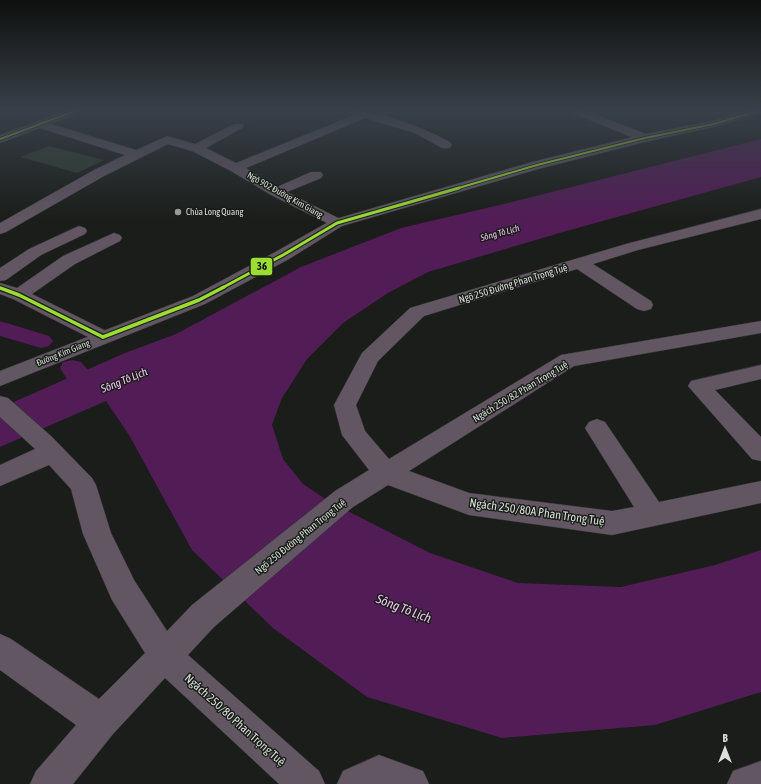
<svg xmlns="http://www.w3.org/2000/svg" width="761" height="784" viewBox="0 0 761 784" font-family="'Asap Condensed',sans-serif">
	<rect width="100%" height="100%" fill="#1a1d19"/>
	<path fill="#521c56" d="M 761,139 L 761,177 L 563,232 L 428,272 L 388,293 L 343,323 L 307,359 L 282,398 L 272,425 L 283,459 L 303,484 L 330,502 L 430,553 L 518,583 L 621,587 L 715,565 L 761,550 L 761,692 L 655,725 L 502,738 L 367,697 L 273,628 L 192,550 L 129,435 L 106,401 L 0,447 L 0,408 L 125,353 L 176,334 L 301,267 L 401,228 L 508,203 Z"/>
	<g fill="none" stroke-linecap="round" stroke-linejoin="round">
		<g fill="#521c56" fill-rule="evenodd">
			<path d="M 0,321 L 49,336 L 53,341 L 49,346 L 41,348 L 0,336 Z"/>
			<path d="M 72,360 L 81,362 L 102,386 L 106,392 L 102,398 C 100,399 96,401 93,401 C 82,401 65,377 60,368 L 63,362 Z"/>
		</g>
	</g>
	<path fill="#2d3c2d" d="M 49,146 L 104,160 L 77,173 L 20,157 Z"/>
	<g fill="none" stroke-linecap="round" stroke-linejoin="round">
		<defs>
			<g id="minor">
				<path d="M 66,111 L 80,111 L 79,113 L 51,124 L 136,150 L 167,136 L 195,144 L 234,124 L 242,124 L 244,126 L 242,128 L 206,148 L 236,163 L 354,115 L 350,113 L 349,111 C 382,111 421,127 450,142 L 452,145 L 450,148 L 442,148 L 415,133 L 365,118 L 246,168 L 277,187 L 311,172 L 321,172 L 323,175 L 321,178 L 287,192 L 342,220 L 345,223 L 342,226 L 337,228 L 271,195 L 231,171 L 192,151 L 168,144 L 104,176 L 6,232 L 0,234 L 0,223 L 94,170 L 125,155 L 40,128 L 0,143 L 0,135 Z"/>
				<path d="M 572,111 L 586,111 L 649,135 L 651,138 L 649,141 L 641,141 L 573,113 Z"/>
				<path d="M 761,209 L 761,219 L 638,250 L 593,264 L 651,301 L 653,305 L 651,309 L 644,311 L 637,309 L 577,269 L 424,316 L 378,361 L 356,405 L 365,431 L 389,459 L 561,355 L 761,321 L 761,333 L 574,366 L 409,471 L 469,493 L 612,511 L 634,507 L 585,428 L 589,422 L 597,419 L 605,422 L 659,502 L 761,481 L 761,503 L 612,535 L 469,515 L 388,485 L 353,507 L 214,627 L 188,655 L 319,771 L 325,784 L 279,784 L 165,678 L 113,734 L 73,784 L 30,784 L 36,771 L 76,725 L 0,670 L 0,634 L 11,639 L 99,699 L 145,653 L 112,600 L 83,534 L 71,489 L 49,465 L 0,486 L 0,465 L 35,449 L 0,417 L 0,396 L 8,398 L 51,436 L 92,478 L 96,485 L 111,533 L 134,580 L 167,631 L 192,605 L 335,491 L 369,470 L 342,435 L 334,405 L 362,353 L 410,308 L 626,244 Z"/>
				<path d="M 79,226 L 85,228 L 87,231 L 85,234 L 41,255 L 6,280 L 0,281 L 0,268 L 29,249 Z"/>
				<path d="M 114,233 L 120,235 L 122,238 L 120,241 L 75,264 L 32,294 L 110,333 L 113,337 L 110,341 L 103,343 L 96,341 L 13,299 L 0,294 L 0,283 L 17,288 L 63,256 Z"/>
				<path d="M 761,365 L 761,379 L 715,390 L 761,437 L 761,461 L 752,459 L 688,386 L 691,381 Z"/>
				<path d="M 379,755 L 423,771 L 429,784 L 337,784 L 343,771 Z"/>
				<path d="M 761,761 L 761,784 L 727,784 L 733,771 Z"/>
			</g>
			<path id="major" d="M 747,111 L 761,111 L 761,113 L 718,126 L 645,142 L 542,168 L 342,226 L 289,259 L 205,304 L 0,386 L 0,371 L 193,296 L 277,251 L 332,220 L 532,162 L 645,134 L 712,121 Z"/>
		</defs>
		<use href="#minor" stroke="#353735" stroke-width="1"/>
		<use href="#major" stroke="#353735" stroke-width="1"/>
		<use href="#minor" fill="#615662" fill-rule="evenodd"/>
		<use href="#major" fill="#615763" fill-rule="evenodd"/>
		<defs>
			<g id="bus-1-far2">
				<path d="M 0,139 L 75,111"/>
				<path d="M 455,189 L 537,165 L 645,138 L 714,124 L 757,111"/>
			</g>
			<path id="bus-1-far1" d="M 222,288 L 283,255 L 337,223 L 459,188"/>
			<g id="bus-1">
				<path d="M 0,288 L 19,295 L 103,337"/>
				<path d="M 103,337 L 199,300 L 224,287"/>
			</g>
		</defs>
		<use href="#bus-1-far2" stroke="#191e18" stroke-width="3.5"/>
		<use href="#bus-1-far1" stroke="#191e18" stroke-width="5"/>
		<use href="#bus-1" stroke="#191e18" stroke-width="6"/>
		<use href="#bus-1-far2" stroke="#9cdd31" stroke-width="2"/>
		<use href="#bus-1-far1" stroke="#9cdd31" stroke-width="3"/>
		<use href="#bus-1" stroke="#9cdd31" stroke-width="3.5"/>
	</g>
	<linearGradient id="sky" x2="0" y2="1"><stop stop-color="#0e100e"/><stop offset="0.5" stop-color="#384049"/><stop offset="1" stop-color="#384049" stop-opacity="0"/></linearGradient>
	<rect width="761" height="220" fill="url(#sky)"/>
	<circle fill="#979a96" stroke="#191e18" stroke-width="1.5" cx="178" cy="212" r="4"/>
	<g text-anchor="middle" stroke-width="3" stroke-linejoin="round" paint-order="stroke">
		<g font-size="9" fill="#dbdeda" stroke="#191e18">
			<text transform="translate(285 195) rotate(29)" y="3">Ngõ 902 Đường Kim Giang</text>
			<text transform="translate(63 353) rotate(-22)" y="3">Đường Kim Giang</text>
		</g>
		<g font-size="9" fill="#dbdeda" stroke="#191e18" text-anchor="start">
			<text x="186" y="215">Chùa Long Quang</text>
		</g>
		<g font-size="9" font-style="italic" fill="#f5c1f7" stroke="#191e18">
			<text transform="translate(500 233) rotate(-15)" y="3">Sông Tô Lịch</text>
		</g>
		<g font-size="10" fill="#dbdeda" stroke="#191e18">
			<text transform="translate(513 283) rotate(-17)" y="4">Ngõ 250 Đường Phan Trọng Tuệ</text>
			<text transform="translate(520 391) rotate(-31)" y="4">Ngách 250/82 Phan Trọng Tuệ</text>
			<text transform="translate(300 536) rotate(-39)" y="4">Ngõ 250 Đường Phan Trọng Tuệ</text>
		</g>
		<g font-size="11" font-style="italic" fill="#f5c1f7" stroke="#191e18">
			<text transform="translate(124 380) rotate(-22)" y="4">Sông Tô Lịch</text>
		</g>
		<g font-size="12" fill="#dbdeda" stroke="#191e18">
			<text transform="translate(537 512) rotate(8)" y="4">Ngách 250/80A Phan Trọng Tuệ</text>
			<text transform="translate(235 720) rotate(42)" y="4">Ngách 250/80 Phan Trọng Tuệ</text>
		</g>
		<g font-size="13" font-style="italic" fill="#f5c1f7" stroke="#191e18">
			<text transform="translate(404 608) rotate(21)" y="5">Sông Tô Lịch</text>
		</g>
	</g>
	<rect stroke="#191e18" stroke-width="1.5" x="250" y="257" width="23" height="19" rx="4" fill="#9cdd31"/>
	<g font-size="11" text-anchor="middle" font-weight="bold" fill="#111">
		<text x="262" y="270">36</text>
	</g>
	<g transform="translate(725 748)" stroke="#191e18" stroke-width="3" paint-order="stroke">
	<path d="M0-3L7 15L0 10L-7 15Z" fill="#dbdeda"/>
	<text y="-6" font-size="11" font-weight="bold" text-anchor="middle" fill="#dbdeda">B</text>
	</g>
</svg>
